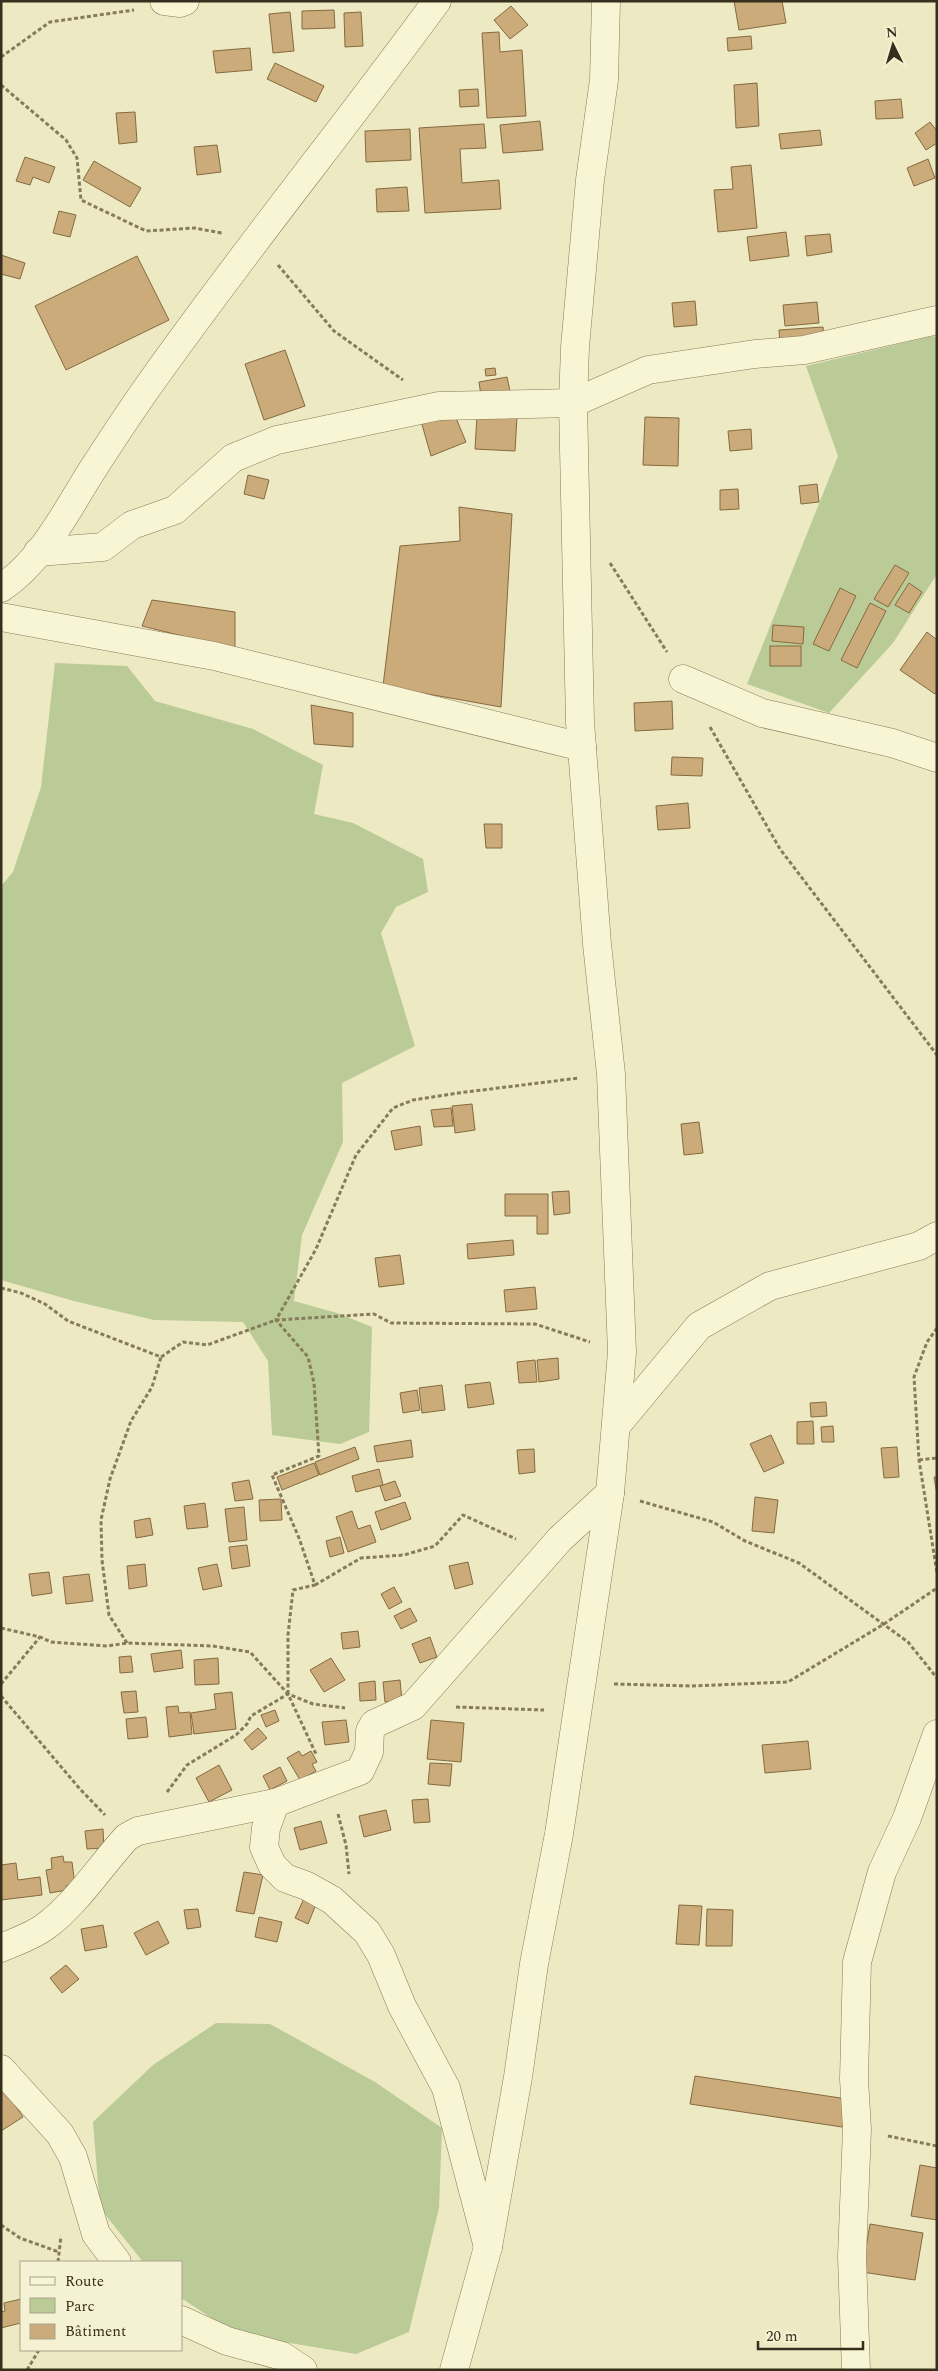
<svg xmlns="http://www.w3.org/2000/svg" width="938" height="2371" viewBox="0 0 938 2371" font-family="Spectral,serif">
	<rect width="100%" height="100%" fill="#ede9c2"/>
	<g fill="#bacb97">
		<path d="M 932,336 L 937,337 L 937,574 L 893,643 L 829,713 L 747,684 L 838,456 L 806,366 Z"/>
		<path d="M 55,663 L 127,666 L 155,701 L 253,729 L 323,765 L 314,814 L 353,823 L 423,859 L 428,892 L 396,907 L 381,933 L 415,1046 L 342,1083 L 343,1142 L 302,1235 L 294,1301 L 337,1313 L 372,1327 L 369,1432 L 340,1444 L 272,1435 L 268,1361 L 243,1322 L 154,1320 L 74,1301 L 1,1280 L 1,886 L 13,872 L 41,787 Z"/>
		<path d="M 216,2023 L 270,2024 L 375,2082 L 442,2128 L 439,2208 L 409,2332 L 356,2354 L 236,2334 L 181,2298 L 181,2262 L 143,2262 L 100,2208 L 93,2122 L 153,2065 Z"/>
	</g>
	<g fill="#caab79" stroke="#856a40">
		<path d="M 734,1 L 782,1 L 786,23 L 739,30 Z"/>
		<path d="M 511,6 L 528,25 L 510,39 L 494,20 Z"/>
		<path d="M 334,10 L 335,28 L 302,29 L 302,11 Z"/>
		<path d="M 290,12 L 294,51 L 273,53 L 269,14 Z"/>
		<path d="M 361,12 L 363,46 L 345,47 L 344,13 Z"/>
		<path d="M 499,32 L 500,52 L 522,50 L 526,116 L 487,118 L 482,33 Z"/>
		<path d="M 751,36 L 752,49 L 728,51 L 727,38 Z"/>
		<path d="M 250,48 L 252,70 L 216,73 L 213,51 Z"/>
		<path d="M 275,63 L 324,86 L 316,102 L 267,79 Z"/>
		<path d="M 757,83 L 759,126 L 736,128 L 734,85 Z"/>
		<path d="M 478,89 L 479,106 L 460,107 L 459,90 Z"/>
		<path d="M 901,99 L 903,118 L 876,119 L 875,101 Z"/>
		<path d="M 135,112 L 137,142 L 119,144 L 116,113 Z"/>
		<path d="M 540,121 L 543,150 L 503,153 L 500,125 Z"/>
		<path d="M 930,122 L 937,131 L 937,143 L 926,150 L 915,133 Z"/>
		<path d="M 484,124 L 486,148 L 460,149 L 462,183 L 499,180 L 501,209 L 425,213 L 419,128 Z"/>
		<path d="M 410,129 L 411,160 L 366,162 L 365,131 Z"/>
		<path d="M 820,130 L 822,145 L 781,149 L 779,134 Z"/>
		<path d="M 217,145 L 221,172 L 197,175 L 194,147 Z"/>
		<path d="M 25,157 L 55,167 L 49,183 L 33,177 L 30,185 L 16,181 Z"/>
		<path d="M 928,159 L 935,178 L 914,186 L 907,168 Z"/>
		<path d="M 94,161 L 141,188 L 130,207 L 83,180 Z"/>
		<path d="M 751,165 L 757,228 L 718,232 L 714,190 L 733,189 L 731,167 Z"/>
		<path d="M 407,187 L 409,211 L 377,212 L 376,189 Z"/>
		<path d="M 59,211 L 76,215 L 70,237 L 53,233 Z"/>
		<path d="M 786,232 L 789,256 L 750,261 L 747,237 Z"/>
		<path d="M 830,234 L 832,252 L 807,256 L 805,236 Z"/>
		<path d="M 1,255 L 25,263 L 20,279 L 1,274 Z"/>
		<path d="M 137,256 L 169,320 L 66,370 L 35,306 Z"/>
		<path d="M 695,301 L 697,325 L 674,327 L 672,303 Z"/>
		<path d="M 817,302 L 819,323 L 785,326 L 783,305 Z"/>
		<path d="M 823,327 L 824,342 L 780,345 L 779,330 Z"/>
		<path d="M 285,350 L 305,406 L 264,420 L 245,364 Z"/>
		<path d="M 495,368 L 496,375 L 486,376 L 485,369 Z"/>
		<path d="M 507,377 L 510,391 L 481,396 L 479,382 Z"/>
		<path d="M 477,415 L 517,417 L 515,451 L 475,449 Z"/>
		<path d="M 645,417 L 679,418 L 678,466 L 643,465 Z"/>
		<path d="M 456,418 L 466,442 L 431,456 L 421,421 Z"/>
		<path d="M 751,429 L 752,449 L 730,451 L 728,431 Z"/>
		<path d="M 248,475 L 269,480 L 264,499 L 244,494 Z"/>
		<path d="M 817,484 L 819,502 L 801,504 L 799,486 Z"/>
		<path d="M 738,489 L 739,509 L 720,510 L 720,490 Z"/>
		<path d="M 459,507 L 512,514 L 501,707 L 383,686 L 400,546 L 460,541 Z"/>
		<path d="M 895,565 L 909,573 L 888,607 L 874,599 Z"/>
		<path d="M 909,583 L 922,592 L 909,613 L 895,605 Z"/>
		<path d="M 840,588 L 856,596 L 829,651 L 813,644 Z"/>
		<path d="M 152,600 L 235,612 L 235,649 L 142,626 Z"/>
		<path d="M 870,603 L 886,611 L 857,668 L 841,660 Z"/>
		<path d="M 773,625 L 804,627 L 803,644 L 772,641 Z"/>
		<path d="M 927,632 L 937,640 L 937,691 L 935,694 L 900,670 Z"/>
		<rect x="770" y="646" width="31" height="20"/>
		<path d="M 672,701 L 673,729 L 635,731 L 634,703 Z"/>
		<path d="M 311,705 L 353,713 L 353,747 L 314,744 Z"/>
		<path d="M 672,757 L 703,758 L 702,776 L 671,775 Z"/>
		<path d="M 688,803 L 690,828 L 658,830 L 656,806 Z"/>
		<path d="M 484,824 L 502,824 L 502,848 L 486,848 Z"/>
		<path d="M 472,1104 L 475,1130 L 455,1133 L 452,1106 Z"/>
		<path d="M 451,1108 L 453,1126 L 434,1127 L 431,1110 Z"/>
		<path d="M 699,1122 L 703,1153 L 684,1155 L 681,1124 Z"/>
		<path d="M 420,1126 L 422,1145 L 395,1150 L 391,1131 Z"/>
		<path d="M 569,1191 L 570,1213 L 554,1215 L 552,1192 Z"/>
		<path d="M 505,1194 L 548,1194 L 548,1234 L 537,1234 L 537,1216 L 505,1216 Z"/>
		<path d="M 513,1240 L 514,1255 L 468,1259 L 467,1244 Z"/>
		<path d="M 400,1255 L 404,1284 L 379,1287 L 375,1258 Z"/>
		<path d="M 535,1287 L 537,1309 L 506,1312 L 504,1290 Z"/>
		<path d="M 558,1358 L 559,1379 L 539,1382 L 537,1360 Z"/>
		<path d="M 535,1360 L 537,1382 L 519,1383 L 517,1362 Z"/>
		<path d="M 490,1382 L 494,1404 L 468,1408 L 465,1385 Z"/>
		<path d="M 442,1385 L 445,1410 L 422,1413 L 419,1388 Z"/>
		<path d="M 417,1390 L 420,1410 L 403,1413 L 400,1393 Z"/>
		<path d="M 826,1402 L 827,1416 L 811,1417 L 810,1403 Z"/>
		<path d="M 813,1421 L 814,1444 L 797,1444 L 797,1422 Z"/>
		<path d="M 833,1426 L 834,1442 L 822,1442 L 821,1427 Z"/>
		<path d="M 771,1435 L 784,1463 L 764,1472 L 750,1444 Z"/>
		<path d="M 411,1440 L 413,1457 L 377,1462 L 374,1446 Z"/>
		<path d="M 355,1447 L 359,1459 L 320,1475 L 315,1462 Z"/>
		<path d="M 897,1447 L 899,1477 L 884,1478 L 881,1448 Z"/>
		<path d="M 534,1449 L 535,1472 L 519,1474 L 517,1450 Z"/>
		<path d="M 314,1463 L 319,1475 L 282,1490 L 277,1477 Z"/>
		<path d="M 379,1469 L 383,1485 L 356,1492 L 352,1476 Z"/>
		<path d="M 934,1477 L 937,1477 L 937,1494 Z"/>
		<path d="M 249,1480 L 253,1499 L 235,1501 L 232,1483 Z"/>
		<path d="M 395,1481 L 401,1496 L 385,1501 L 380,1486 Z"/>
		<path d="M 755,1497 L 778,1500 L 774,1533 L 752,1531 Z"/>
		<path d="M 281,1499 L 282,1520 L 260,1521 L 259,1500 Z"/>
		<path d="M 405,1502 L 411,1519 L 381,1530 L 375,1512 Z"/>
		<path d="M 205,1503 L 208,1527 L 187,1529 L 184,1506 Z"/>
		<path d="M 244,1507 L 247,1540 L 229,1542 L 225,1509 Z"/>
		<path d="M 352,1511 L 358,1529 L 370,1525 L 376,1542 L 348,1552 L 336,1517 Z"/>
		<path d="M 150,1518 L 153,1535 L 136,1538 L 134,1521 Z"/>
		<path d="M 340,1537 L 344,1553 L 330,1557 L 326,1541 Z"/>
		<path d="M 247,1545 L 250,1566 L 232,1569 L 229,1547 Z"/>
		<path d="M 468,1562 L 473,1584 L 455,1589 L 449,1566 Z"/>
		<path d="M 145,1564 L 147,1586 L 129,1589 L 127,1566 Z"/>
		<path d="M 217,1564 L 222,1586 L 203,1590 L 198,1568 Z"/>
		<path d="M 49,1572 L 52,1593 L 32,1596 L 29,1574 Z"/>
		<path d="M 89,1574 L 93,1601 L 66,1604 L 63,1577 Z"/>
		<path d="M 394,1587 L 402,1602 L 389,1609 L 381,1594 Z"/>
		<path d="M 410,1608 L 417,1621 L 401,1629 L 394,1616 Z"/>
		<path d="M 358,1631 L 360,1647 L 343,1649 L 341,1633 Z"/>
		<path d="M 430,1637 L 437,1657 L 420,1663 L 412,1644 Z"/>
		<path d="M 181,1650 L 183,1668 L 154,1672 L 151,1654 Z"/>
		<path d="M 131,1656 L 133,1672 L 120,1673 L 119,1657 Z"/>
		<path d="M 218,1658 L 219,1684 L 195,1685 L 194,1660 Z"/>
		<path d="M 331,1658 L 345,1680 L 324,1692 L 310,1670 Z"/>
		<path d="M 400,1680 L 402,1701 L 385,1702 L 383,1682 Z"/>
		<path d="M 375,1681 L 376,1700 L 360,1701 L 359,1683 Z"/>
		<path d="M 136,1691 L 138,1712 L 124,1713 L 121,1692 Z"/>
		<path d="M 232,1692 L 236,1729 L 194,1734 L 191,1713 L 216,1709 L 214,1694 Z"/>
		<path d="M 178,1706 L 179,1713 L 190,1712 L 192,1734 L 169,1737 L 166,1707 Z"/>
		<path d="M 275,1710 L 279,1721 L 266,1727 L 261,1715 Z"/>
		<path d="M 146,1717 L 148,1737 L 128,1739 L 126,1719 Z"/>
		<path d="M 346,1720 L 349,1742 L 325,1745 L 322,1722 Z"/>
		<path d="M 431,1720 L 464,1723 L 461,1762 L 427,1759 Z"/>
		<path d="M 258,1728 L 267,1738 L 252,1750 L 244,1740 Z"/>
		<path d="M 808,1741 L 811,1769 L 765,1773 L 762,1745 Z"/>
		<path d="M 299,1751 L 302,1756 L 311,1751 L 317,1762 L 312,1764 L 316,1771 L 300,1780 L 287,1758 Z"/>
		<path d="M 430,1763 L 452,1764 L 450,1786 L 428,1784 Z"/>
		<path d="M 219,1765 L 232,1790 L 209,1802 L 196,1778 Z"/>
		<path d="M 280,1767 L 287,1781 L 270,1790 L 263,1776 Z"/>
		<path d="M 428,1799 L 430,1822 L 414,1823 L 412,1800 Z"/>
		<path d="M 386,1810 L 391,1830 L 364,1837 L 359,1816 Z"/>
		<path d="M 321,1821 L 327,1843 L 300,1850 L 294,1828 Z"/>
		<path d="M 103,1829 L 104,1848 L 87,1849 L 85,1831 Z"/>
		<path d="M 63,1856 L 64,1862 L 72,1862 L 75,1885 L 66,1886 L 67,1890 L 50,1893 L 46,1870 L 52,1869 L 51,1858 Z"/>
		<path d="M 16,1863 L 18,1880 L 40,1877 L 42,1895 L 1,1900 L 1,1865 Z"/>
		<path d="M 244,1872 L 263,1875 L 254,1914 L 236,1911 Z"/>
		<path d="M 307,1892 L 319,1897 L 308,1924 L 295,1918 Z"/>
		<path d="M 679,1905 L 702,1906 L 699,1945 L 676,1944 Z"/>
		<path d="M 198,1909 L 201,1927 L 187,1929 L 184,1910 Z"/>
		<path d="M 707,1909 L 733,1910 L 732,1946 L 706,1946 Z"/>
		<path d="M 259,1917 L 282,1922 L 277,1942 L 255,1937 Z"/>
		<path d="M 158,1921 L 169,1943 L 146,1955 L 134,1933 Z"/>
		<path d="M 103,1925 L 107,1947 L 85,1951 L 81,1929 Z"/>
		<path d="M 66,1965 L 79,1979 L 62,1993 L 50,1978 Z"/>
		<path d="M 695,2076 L 847,2099 L 842,2127 L 690,2104 Z"/>
		<path d="M 1,2084 L 23,2117 L 1,2131 Z"/>
		<path d="M 920,2165 L 937,2168 L 937,2220 L 911,2216 Z"/>
		<path d="M 870,2224 L 923,2233 L 915,2280 L 862,2272 Z"/>
		<path d="M 21,2299 L 21,2323 L 1,2328 L 1,2312 L 5,2311 L 4,2303 Z"/>
	</g>
	<g fill="none" stroke-linecap="round" stroke-linejoin="round">
		<defs>
			<g id="minor">
				<path d="M 164,1 L 180,3 L 185,1"/>
				<path d="M 38,552 L 103,547 L 132,525 L 175,510 L 233,458 L 277,440 L 439,406 L 573,403 L 648,370 L 755,354 L 804,350 L 937,320"/>
				<path d="M 1,588 C 41,562 66,512 91,472 C 109,444 128,415 147,388 C 240,256 342,131 437,1"/>
				<path d="M 1,617 L 214,656 L 582,747"/>
				<path d="M 683,679 L 762,713 L 892,743 L 937,758"/>
				<path d="M 616,1426 L 699,1326 L 770,1286 L 919,1246 L 937,1236"/>
				<path d="M 275,1803 L 266,1828 L 264,1847 L 272,1865 L 285,1878 L 307,1886 L 332,1900 L 367,1932 L 381,1955 L 402,2006 L 446,2088 L 488,2247"/>
				<path d="M 1,1948 C 17,1941 33,1936 46,1926 C 78,1902 100,1866 127,1837 L 138,1831 L 275,1803 L 360,1771 L 369,1752 L 370,1731 L 374,1724 L 413,1706 L 560,1539 L 610,1493"/>
				<path d="M 1,2069 L 60,2134 L 73,2157 L 96,2234 L 117,2262"/>
				<path d="M 181,2320 L 227,2341 L 282,2356 L 303,2370"/>
				<path d="M 856,2370 L 852,2257 L 857,2129 L 854,2079 L 857,1962 L 882,1872 L 907,1818 L 937,1734"/>
			</g>
			<path id="tertiary" d="M 454,2370 L 488,2247 L 518,2077 L 534,1964 L 559,1834 L 610,1493 L 622,1352 L 611,1074 L 597,944 L 580,722 L 573,403 L 575,347 L 590,180 L 604,80 L 606,1"/>
		</defs>
		<use href="#minor" stroke="#867b5a" stroke-width="29"/>
		<use href="#tertiary" stroke="#867b5a" stroke-width="29"/>
		<g stroke="#867b5a" stroke-width="3" stroke-dasharray="4 2.5" stroke-linecap="butt">
			<path d="M 1,57 L 50,22 L 134,10"/>
			<path d="M 1,85 L 66,140 L 77,158 L 81,200 L 146,231 L 194,228 L 222,233"/>
			<path d="M 278,265 L 334,331 L 403,380"/>
			<path d="M 610,563 L 667,652"/>
			<path d="M 710,727 L 780,849 L 937,1055"/>
			<path d="M 1,1288 L 21,1293 L 45,1304 L 68,1321 L 161,1357 L 183,1342 L 207,1345 L 276,1320 L 374,1314 L 391,1323 L 535,1324 L 590,1342"/>
			<path d="M 937,1328 L 927,1342 L 914,1377 L 919,1460 L 937,1573"/>
			<path d="M 919,1460 L 937,1458"/>
			<path d="M 640,1501 L 713,1522 L 745,1541 L 799,1563 L 908,1642 L 937,1678"/>
			<path d="M 315,1585 L 361,1558 L 404,1555 L 435,1546 L 463,1515 L 516,1539"/>
			<path d="M 1,1628 L 40,1637 L 51,1642 L 107,1646 L 127,1643 L 213,1646 L 250,1652 L 288,1694 L 316,1754"/>
			<path d="M 127,1643 L 109,1615 L 102,1560 L 101,1520 L 110,1479 L 131,1421 L 152,1387 L 161,1357"/>
			<path d="M 1,1684 L 40,1637"/>
			<path d="M 614,1684 L 691,1686 L 788,1682 L 884,1624 L 937,1588"/>
			<path d="M 288,1694 L 288,1635 L 293,1590 L 315,1585 L 299,1538 L 272,1475 L 319,1456 L 314,1383 L 308,1357 L 276,1320 L 316,1249 L 356,1155 L 393,1108 L 413,1100 L 458,1093 L 579,1078"/>
			<path d="M 1,1696 L 80,1789 L 105,1815"/>
			<path d="M 456,1707 L 544,1710"/>
			<path d="M 167,1792 L 187,1765 L 236,1735 L 247,1724 L 251,1716 L 288,1694 L 313,1704 L 345,1708"/>
			<path d="M 338,1814 L 346,1845 L 349,1874"/>
			<path d="M 888,2136 L 937,2146"/>
			<path d="M 1,2225 L 20,2238 L 59,2252"/>
			<path d="M 58,2262 L 61,2236"/>
			<path d="M 27,2370 L 39,2350"/>
		</g>
		<use href="#minor" stroke="#f8f5d5" stroke-width="28"/>
		<use href="#tertiary" stroke="#f8f5d5" stroke-width="28"/>
	</g>
	<rect width="938" height="2371" fill="none" stroke="#372f1e" stroke-width="5"/>
	<rect x="20" y="2261" width="162" height="90" fill="#f4f2d2" stroke="#a8a48a"/>
	<rect x="30" y="2277" width="25" height="8" fill="#f8f5d5" stroke="#a8a48a"/>
	<text x="65" y="2286" font-size="15" fill="#372f1e">Route</text>
	<rect x="30" y="2298" width="25" height="15" fill="#bacb97" stroke="#a8a48a"/>
	<text x="65" y="2311" font-size="15" fill="#372f1e">Parc</text>
	<rect x="30" y="2324" width="25" height="15" fill="#caab79" stroke="#a8a48a"/>
	<text x="65" y="2336" font-size="15" fill="#372f1e">Bâtiment</text>
	<g transform="translate(893 45) rotate(355)" stroke="#f4f2d2" stroke-width="4" paint-order="stroke">
	<path d="M0-4L9 19L0 12L-9 19Z" fill="#372f1e"/>
	<text y="-8" font-size="14" font-weight="bold" text-anchor="middle" fill="#372f1e">N</text>
	</g>
	<path d="M758 2341v8h105v-8" fill="none" stroke="#372f1e" stroke-width="2.5"/>
	<text x="766" y="2341" font-size="15" fill="#372f1e" stroke="#f4f2d2" stroke-width="4" paint-order="stroke">20 m</text>
</svg>
